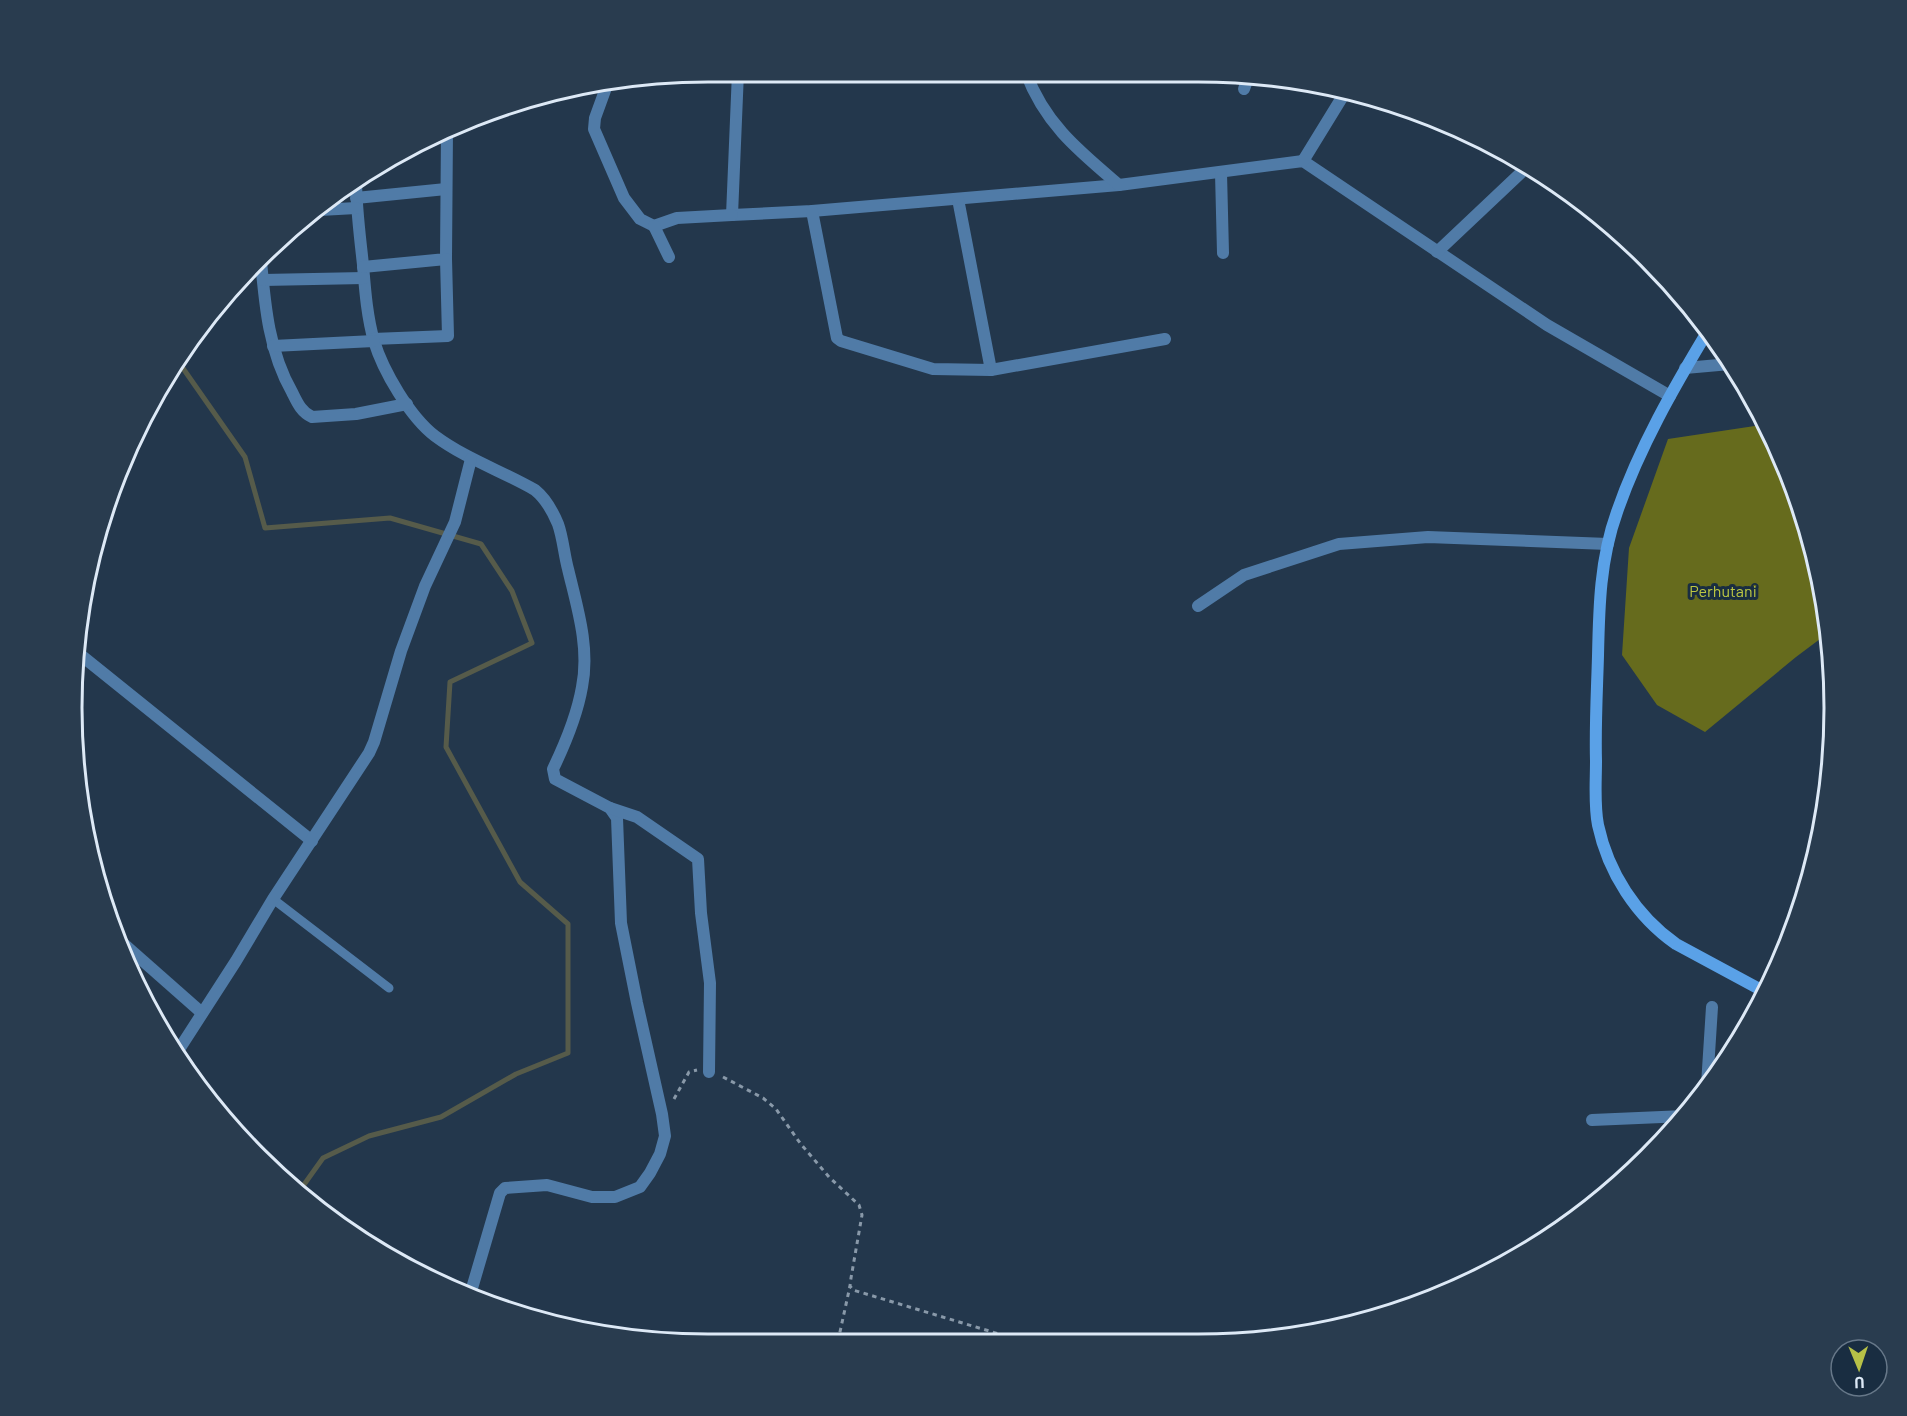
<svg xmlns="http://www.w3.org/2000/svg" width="1907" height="1416" viewBox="0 0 1907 1416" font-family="Barlow,sans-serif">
	<rect width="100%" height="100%" fill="#23374c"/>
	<path fill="#666b1d" d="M 1768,424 L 1813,543 L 1828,633 L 1796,657 L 1705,732 L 1657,705 L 1622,655 L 1629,548 L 1668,439 Z"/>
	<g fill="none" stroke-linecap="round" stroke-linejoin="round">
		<path stroke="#565b4a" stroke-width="5" d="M 180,364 L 245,457 L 265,528 L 390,518 L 481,544 L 512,591 L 532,643 L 450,682 L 446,747 L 520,882 L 568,924 L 568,1053 L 516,1074 L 441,1117 L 369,1136 L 323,1158 L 298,1193"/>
		<g stroke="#8999a9" stroke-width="3" stroke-dasharray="4.5 4.5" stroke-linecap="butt">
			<path d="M 723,1077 L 763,1098 L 776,1109 L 800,1143 L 829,1177 L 859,1205 L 862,1215 L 851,1278 L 850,1286 L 853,1290 L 1019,1340"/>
			<path d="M 674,1099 L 689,1072 L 697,1070"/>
			<path d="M 838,1341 L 850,1286"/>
		</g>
		<path stroke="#507ba7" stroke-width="9" d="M 273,899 L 389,988"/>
		<g stroke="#507ba7" stroke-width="12">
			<path d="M 738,72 L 732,215 L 812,211 L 1119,185"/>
			<path d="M 1026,73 C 1045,124 1079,151 1119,185 L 1303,161 L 1547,325 L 1670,396"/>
			<path d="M 607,85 L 595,118 L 594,129 L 624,198 L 640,219 L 654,226 L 677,218 L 732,215"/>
			<path d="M 1244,89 L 1249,75"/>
			<path d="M 1303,161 L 1346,91"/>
			<path d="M 1221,173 L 1223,253"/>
			<path d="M 356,178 C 356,208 360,236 363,265 C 365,289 367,317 374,341 C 383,371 410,417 435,436 C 466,459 502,471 535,490 C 545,498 553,512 558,524 C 563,538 564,554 568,569 C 577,607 590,647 582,687 C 577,716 566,742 553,769 L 555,779 L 610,808 L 617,818 L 621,923 L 637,1003 L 662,1114 L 665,1136 L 660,1154 L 650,1173 L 640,1187 L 615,1197 L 592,1197 L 547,1185 L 505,1188 L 500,1193 L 470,1295"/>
			<path d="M 356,198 L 446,189"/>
			<path d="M 320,210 L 356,208"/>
			<path d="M 812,211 L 837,338 L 841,341 L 933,369 L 991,370 L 958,199"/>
			<path d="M 654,226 L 669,257"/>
			<path d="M 1437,252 L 1528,166"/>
			<path d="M 261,261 C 265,306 269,352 292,392 C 297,402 301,412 312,417 L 356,414 L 407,404"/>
			<path d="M 363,267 L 446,259 L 447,130"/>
			<path d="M 263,280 L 364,278"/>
			<path d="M 373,339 L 448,336 L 446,259"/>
			<path d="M 273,346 L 374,341"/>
			<path d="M 1685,368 L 1730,364"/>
			<path d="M 991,370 L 1165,339"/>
			<path d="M 1198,606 L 1244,575 L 1339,544 L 1428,537 L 1608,544"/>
			<path d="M 77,652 L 312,841"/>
			<path d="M 610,808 L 637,817 L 698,859 L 701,913 L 710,983 L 709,1072"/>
			<path d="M 117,938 L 202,1013"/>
			<path d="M 178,1051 L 236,961 L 273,899 L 369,753 L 374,742 L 401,651 L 425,586 L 455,522 L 471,459"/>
			<path d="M 1707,1085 L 1712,1007"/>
			<path d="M 1592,1120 L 1685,1116"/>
		</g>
		<path stroke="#5aa1e7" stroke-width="12" d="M 1709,329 C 1674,387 1639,448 1617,512 C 1600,559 1599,607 1598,656 C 1597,691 1595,726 1596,761 C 1596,782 1594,805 1598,825 C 1608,872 1636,916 1676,944 L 1765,992"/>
	</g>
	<g text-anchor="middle" stroke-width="6" stroke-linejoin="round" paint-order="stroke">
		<g font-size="16" fill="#bec842" stroke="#192d41">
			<text x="1723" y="597">Perhutani</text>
		</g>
	</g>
	<path d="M0 0H1907V1416H0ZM708 82H1198A626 626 0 0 1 1824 708V708A626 626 0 0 1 1198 1334H708A626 626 0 0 1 82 708V708A626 626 0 0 1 708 82Z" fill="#293c4f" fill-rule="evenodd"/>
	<path fill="none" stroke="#dde9f6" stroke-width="3" d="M708 82H1198A626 626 0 0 1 1824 708V708A626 626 0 0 1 1198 1334H708A626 626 0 0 1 82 708V708A626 626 0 0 1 708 82Z"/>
	<g transform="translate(1859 1368) rotate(178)"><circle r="28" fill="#192d41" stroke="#677889" stroke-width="1.5"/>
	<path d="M0-4.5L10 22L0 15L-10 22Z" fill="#b7c147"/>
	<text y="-9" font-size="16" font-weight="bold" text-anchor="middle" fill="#dde9f6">U</text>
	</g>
</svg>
